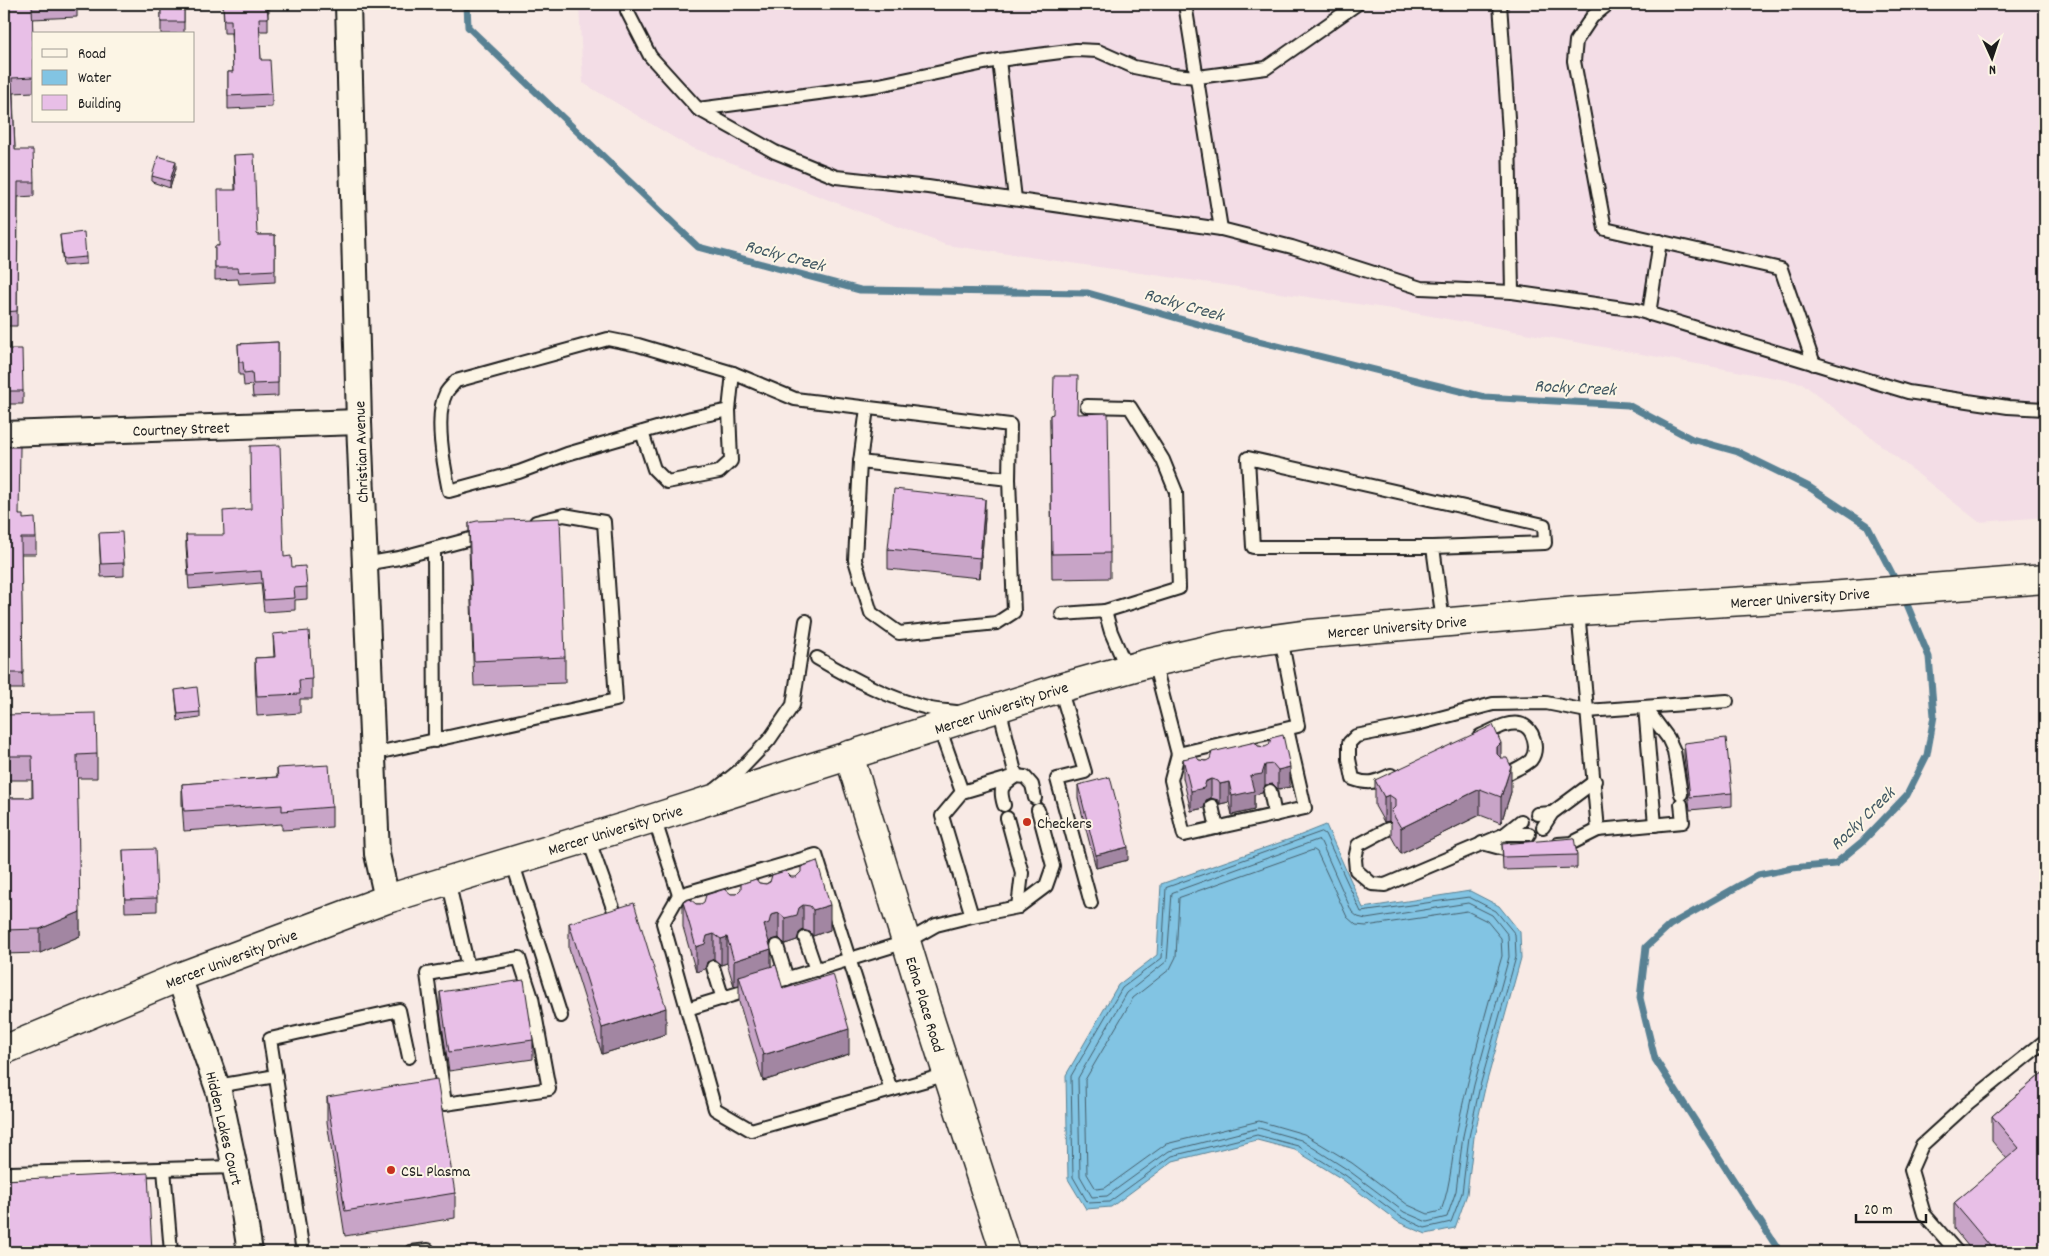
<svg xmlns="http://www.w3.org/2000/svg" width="2049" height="1256" viewBox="0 0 2049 1256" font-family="Dekko,sans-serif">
	<rect width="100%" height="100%" fill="#f8eae5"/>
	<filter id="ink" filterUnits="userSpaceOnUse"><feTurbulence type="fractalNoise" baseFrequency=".02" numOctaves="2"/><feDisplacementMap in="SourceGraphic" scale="10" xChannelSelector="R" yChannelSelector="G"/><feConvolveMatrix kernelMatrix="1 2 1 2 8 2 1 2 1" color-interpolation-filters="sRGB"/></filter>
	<g filter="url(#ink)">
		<path fill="#f3dde6" d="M 579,4 L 2045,4 L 2045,517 L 1979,522 L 1802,383 L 1392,309 L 946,245 L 688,146 L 583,83 Z"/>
		<path fill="#82c4e3" stroke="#598193" d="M 1326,825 L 1363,908 L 1470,891 L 1499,906 L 1520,932 L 1521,958 L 1485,1088 L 1474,1137 L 1467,1194 L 1455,1228 L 1426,1234 L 1398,1222 L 1342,1179 L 1295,1150 L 1257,1140 L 1173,1161 L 1111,1207 L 1086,1209 L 1068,1179 L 1066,1075 L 1118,985 L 1157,955 L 1161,884 L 1296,837 Z"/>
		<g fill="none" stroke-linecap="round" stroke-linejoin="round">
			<g stroke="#455f6c" stroke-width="1">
				<path d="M 1322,832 L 1325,834 L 1361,912 L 1469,897 L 1496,911 L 1515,934 L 1516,957 L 1480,1086 L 1469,1137 L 1462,1193 L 1451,1222 L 1425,1228 L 1401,1217 L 1345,1175 L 1298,1146 L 1257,1135 L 1172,1156 L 1109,1202 L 1088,1203 L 1073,1177 L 1071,1076 L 1122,988 L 1162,958 L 1166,888 Z"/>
				<path d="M 1318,840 L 1321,842 L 1352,912 L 1358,917 L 1366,919 L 1468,903 L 1492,915 L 1508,935 L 1509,957 L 1474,1085 L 1463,1136 L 1456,1191 L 1447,1217 L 1427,1222 L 1404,1212 L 1348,1170 L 1301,1140 L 1259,1128 L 1169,1151 L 1107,1196 L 1092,1197 L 1080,1176 L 1078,1078 L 1127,993 L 1167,961 L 1172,893 Z"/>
				<path d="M 1314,850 L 1317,852 L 1347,917 L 1356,925 L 1366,926 L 1467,911 L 1487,921 L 1501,938 L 1502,956 C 1486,1010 1471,1066 1459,1121 C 1452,1151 1452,1182 1441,1211 L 1428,1214 L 1408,1205 L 1352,1163 L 1304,1134 L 1259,1121 L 1166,1144 L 1105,1188 L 1096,1189 L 1087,1174 L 1085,1080 L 1133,998 L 1170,969 L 1176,957 L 1179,898 Z"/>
			</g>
			<g stroke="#598193" stroke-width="7">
				<path d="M 467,4 L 468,27 L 698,247 L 860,290 L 1088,293 L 1258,341 L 1484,397 L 1628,405 L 1692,439 L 1738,452 L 1779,472 L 1809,487 L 1841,508 L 1867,525 L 1898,585"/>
				<path d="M 1780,1252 L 1655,1059 L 1640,998 L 1646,947 L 1670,925 L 1758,875 L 1792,868 L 1835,864 L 1863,841 L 1907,795 L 1927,755 L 1934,716 L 1929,657 L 1904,597"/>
			</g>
			<defs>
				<g id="service">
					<path d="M 627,4 L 627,11 L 650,56 L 698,109 L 775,152 L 836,177 L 928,187 L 1221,229 L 1292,247 L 1421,288 L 1512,292 L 1637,310 L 1908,392 L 2008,407 L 2045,409"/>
					<path d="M 1185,4 L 1221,229"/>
					<path d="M 1500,4 L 1509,132 L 1512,292"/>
					<path d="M 1608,4 L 1592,17 L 1576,41 L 1574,61 L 1605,229 L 1781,269 L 1814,364"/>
					<path d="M 999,60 L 1015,199"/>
					<path d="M 698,109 L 879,85 L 999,60 L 1076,50 L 1098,51 L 1134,67 L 1173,75 L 1198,77 L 1266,68 L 1357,4"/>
					<path d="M 1649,314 L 1660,241"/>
					<path d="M 733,373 L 795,399 L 1010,425 L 1009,479 L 860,462 L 855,560 L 871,613 L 899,633 L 997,623 L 1014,612 L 1009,479"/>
					<path d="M 1087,406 L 1130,407 L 1163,460 L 1176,492 L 1179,588 L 1105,611"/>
					<path d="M 642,432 L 654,469 L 667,482 L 719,472 L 731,461 L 729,410 L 733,373 L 638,345 L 608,339 L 456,381 C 453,385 448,389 446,393 C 434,416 444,466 449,491 L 519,472 L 567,454 L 691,418 L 729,410"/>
					<path d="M 860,462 L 867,408"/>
					<path d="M 1433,547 L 1253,547 L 1248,458 L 1544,525 L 1545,543 L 1433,547 L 1443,622"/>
					<path d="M 434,549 L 435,741"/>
					<path d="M 364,564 L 399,558 L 485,535"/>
					<path d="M 1578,611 L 1598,830 L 1683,822 L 1681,804"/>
					<path d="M 1062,614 L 1105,611 L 1111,632 L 1127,669"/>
					<path d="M 817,658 C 853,679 890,699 931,709 C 941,711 952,711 962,713"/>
					<path d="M 1154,662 L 1178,754 L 1298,726 L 1281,638"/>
					<path d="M 1060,688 L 1085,772 L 1057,779 L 1091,903"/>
					<path d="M 999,707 L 1016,776 C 1001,786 999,788 1004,805"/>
					<path d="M 1645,707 L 1655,825"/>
					<path d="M 1645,707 L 1668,738 L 1674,751 L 1681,794"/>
					<path d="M 939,727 L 962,792"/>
					<path d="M 1480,736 C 1493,731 1506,721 1520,724 C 1534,727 1539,749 1531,760 C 1525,766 1511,771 1504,776"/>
					<path d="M 372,754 L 616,700 L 604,522 L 564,515 L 536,522"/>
					<path d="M 1178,754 L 1171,780 L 1184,835 L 1305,808 L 1287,729"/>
					<path d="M 1391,775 C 1376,782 1369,785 1353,779 L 1349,759 L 1349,743 L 1356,736 L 1417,724 L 1493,704 L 1546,703 L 1587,711 L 1727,701"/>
					<path d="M 714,791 L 740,770 L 769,740 L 793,705 L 806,621"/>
					<path d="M 1270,791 L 1275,815"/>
					<path d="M 1212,806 L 1217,828"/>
					<path d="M 1537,814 L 1552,813"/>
					<path d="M 654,818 L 679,895 L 663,923 L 715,1109 L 751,1130 L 948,1074"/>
					<path d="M 1007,818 L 1022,873 L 1018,907"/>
					<path d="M 1543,827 L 1552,813 L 1595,781"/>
					<path d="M 1388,829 L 1358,845 L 1355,859 L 1356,870 L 1372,884 L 1385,885 L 1505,834 L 1521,821"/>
					<path d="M 1505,834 L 1529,834"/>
					<path d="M 588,838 L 617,919"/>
					<path d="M 1482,843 L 1504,849 L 1519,848"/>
					<path d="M 1558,844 L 1572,843 L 1598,830"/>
					<path d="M 512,861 L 561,1016"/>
					<path d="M 448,880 L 468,967"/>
					<path d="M 679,895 L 816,855 L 891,1090"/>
					<path d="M 972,916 L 1018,907 L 1046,886 L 1053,866 L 1038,810"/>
					<path d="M 805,938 L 816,970"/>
					<path d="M 777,946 L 787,979"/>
					<path d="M 519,958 L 532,998 L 549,1089 L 445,1104 L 427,974 Z"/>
					<path d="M 713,967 L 723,999"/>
					<path d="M 687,1009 L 906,942 L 936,925 L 972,916 L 942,816 L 962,792 L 1016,776 L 1025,777 L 1032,785 L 1035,798"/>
					<path d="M 217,1086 L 276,1076"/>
					<path d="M 164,1169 L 171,1252"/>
					<path d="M 11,1173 L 235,1167"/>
					<path d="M 303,1252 L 270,1039 L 399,1010 L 409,1057"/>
					<path d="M 411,1252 L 428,1250"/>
					<path d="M 1957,1252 L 1924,1214 L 1911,1170 L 1922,1145 L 1968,1103 L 2045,1041"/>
				</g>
				<g id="minor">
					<path d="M 348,4 L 359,422 L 377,854 L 387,899"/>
					<path d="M 4,434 L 359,422"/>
					<path d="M 179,977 L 219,1092 L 243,1207 L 250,1252"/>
				</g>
				<path id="tertiary" d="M 849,755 L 931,1023 L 1005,1252"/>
				<path id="secondary" d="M 4,1050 L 179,977 L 387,899 L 654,818 L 1060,688 L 1145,664 L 1230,645 L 1309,634 L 1578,611 L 1829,596 L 2045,579"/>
			</defs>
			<use href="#service" stroke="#1c1c1c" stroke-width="16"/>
			<use href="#minor" stroke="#1c1c1c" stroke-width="28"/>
			<use href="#tertiary" stroke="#1c1c1c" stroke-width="31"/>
			<use href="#secondary" stroke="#1c1c1c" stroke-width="31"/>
			<use href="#service" stroke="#fcf5e5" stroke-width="12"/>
			<use href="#minor" stroke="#fcf5e5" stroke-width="24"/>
			<use href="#tertiary" stroke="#fcf5e5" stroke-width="28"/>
			<use href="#secondary" stroke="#fcf5e5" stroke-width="28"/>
		</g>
		<g fill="#c8a4c7" stroke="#1c1c1c">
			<path d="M 4,4 L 77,4 L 77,17 L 32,19 L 34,55 L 34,92 L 13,93 L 15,150 L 34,182 L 34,196 L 18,197 L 17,326 L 4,326 Z"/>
			<rect x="161" y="4" width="23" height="30"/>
			<path d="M 223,4 L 269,4 L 269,12 L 268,12 L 268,31 L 259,31 L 261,60 L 272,94 L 272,107 L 228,109 L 228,72 L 233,72 L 231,33 L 224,33 Z"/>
			<path d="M 234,155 L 257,235 L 275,235 L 275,282 L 239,284 L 238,279 L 215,280 L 215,246 L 219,246 L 235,190 Z"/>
			<path d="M 176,168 L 170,188 L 152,182 L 152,176 Z"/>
			<path d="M 60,235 L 86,257 L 86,264 L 63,266 Z"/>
			<path d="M 278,342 L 278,396 L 253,397 L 252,385 L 244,386 L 243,375 L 239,375 L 238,344 Z"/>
			<path d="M 4,349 L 23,391 L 23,404 L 9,404 L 9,410 L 4,410 Z"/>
			<path d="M 1053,414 L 1077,414 L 1110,553 L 1110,578 L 1052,579 L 1050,415 Z"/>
			<path d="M 4,447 L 19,515 L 23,519 L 36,538 L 36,554 L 21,554 L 23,689 L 4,689 Z"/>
			<path d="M 985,518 L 980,578 L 888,569 L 888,549 Z"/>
			<path d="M 469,523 L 565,657 L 565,683 L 474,686 L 469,548 Z"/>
			<path d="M 99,533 L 124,563 L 124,576 L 101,577 Z"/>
			<path d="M 186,535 L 284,557 L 307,587 L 307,599 L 295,600 L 295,610 L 264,612 L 261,583 L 189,589 L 186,547 Z"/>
			<path d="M 273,634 L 312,679 L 312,699 L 300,699 L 300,713 L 257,716 L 255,678 L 255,658 L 274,657 Z"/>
			<path d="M 175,690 L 200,712 L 200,718 L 178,721 Z"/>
			<path d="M 4,715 L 97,754 L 97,778 L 77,778 L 80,936 L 40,953 L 4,954 L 4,798 L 32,798 L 32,780 L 4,780 Z"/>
			<path d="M 1684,743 L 1732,793 L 1732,806 L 1690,810 L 1684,756 Z"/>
			<path d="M 1258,746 L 1265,747 L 1290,787 L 1278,789 L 1273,784 L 1265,785 L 1262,793 L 1254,795 L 1254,810 L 1232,815 L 1229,802 L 1220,804 L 1218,800 L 1211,798 L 1206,800 L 1204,808 L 1191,811 L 1183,778 L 1183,759 L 1199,760 L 1206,761 Z"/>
			<path d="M 1501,758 L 1511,792 L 1501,823 L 1480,815 L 1401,854 L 1391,836 L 1391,823 L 1389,821 L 1384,822 L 1375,806 L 1375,780 Z"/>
			<path d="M 277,768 L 332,807 L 332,827 L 282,830 L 282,824 L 184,831 L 182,803 L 182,784 L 277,777 Z"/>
			<path d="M 1078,785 L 1128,860 L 1096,868 L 1078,798 Z"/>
			<path d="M 1502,844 L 1577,855 L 1577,868 L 1503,870 Z"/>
			<path d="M 123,850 L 157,898 L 157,911 L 125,912 Z"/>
			<path d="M 785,871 L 830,930 L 813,936 L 810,932 L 803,930 L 799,933 L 797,940 L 785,944 L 779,938 L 771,940 L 770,946 L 771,966 L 783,989 L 849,1054 L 763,1081 L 739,1002 L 739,985 L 734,986 L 727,963 L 721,965 L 714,959 L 707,962 L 705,969 L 696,972 L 683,927 L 683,902 L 696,904 L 701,904 L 731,894 L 736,894 L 759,883 L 766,884 Z"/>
			<path d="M 569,923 L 666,1034 L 602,1054 L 569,949 Z"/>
			<path d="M 440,992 L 533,1040 L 533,1059 L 449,1071 L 440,1012 Z"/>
			<path d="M 2045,1071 L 2045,1252 L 1973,1252 L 1954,1229 L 1954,1203 L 2007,1159 L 1992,1141 L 1992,1116 Z"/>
			<path d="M 327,1097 L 455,1193 L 455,1218 L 345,1236 L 327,1122 Z"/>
		</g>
		<g fill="#a286a2" stroke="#1c1c1c">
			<path d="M 176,161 L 176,168 L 170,188 L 170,181 Z"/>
			<path d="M 985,499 L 985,518 L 980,578 L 980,558 Z"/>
			<path d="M 1501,743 L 1501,769 L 1497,773 L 1497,747 Z"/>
			<path d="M 1265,765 L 1265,785 L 1262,793 L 1254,795 L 1254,810 L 1232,815 L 1232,796 L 1250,776 Z"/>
			<path d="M 1511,766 L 1511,792 L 1501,823 L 1501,797 Z"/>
			<path d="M 1290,767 L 1290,787 L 1278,789 L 1278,770 Z"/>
			<path d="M 1211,779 L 1211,798 L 1206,800 L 1204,808 L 1191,811 L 1191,791 Z"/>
			<path d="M 1229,782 L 1229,802 L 1220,804 L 1220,784 Z"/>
			<path d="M 1480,789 L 1480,815 L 1401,854 L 1401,828 Z"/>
			<path d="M 1389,795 L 1389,821 L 1384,822 L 1384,797 Z"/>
			<path d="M 1128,847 L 1128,860 L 1096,868 L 1096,855 Z"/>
			<path d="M 803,905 L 803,930 L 799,933 L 797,940 L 785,944 L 785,918 Z"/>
			<path d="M 830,905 L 830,930 L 813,936 L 813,910 Z"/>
			<path d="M 80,912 L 80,936 L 40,953 L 40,929 Z"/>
			<path d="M 779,913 L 779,938 L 771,940 L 769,949 L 764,925 L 771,915 Z"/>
			<path d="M 714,934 L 714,959 L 707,962 L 705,969 L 696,972 L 696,947 L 707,936 Z"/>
			<path d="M 727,937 L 727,963 L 721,965 L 721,939 Z"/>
			<path d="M 771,949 L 771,975 L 739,976 L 739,985 L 734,986 L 734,961 Z"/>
			<path d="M 666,1008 L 666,1034 L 602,1054 L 602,1028 Z"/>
			<path d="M 849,1029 L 849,1054 L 763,1081 L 763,1055 Z"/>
		</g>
		<g fill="#e8bfe7" stroke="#1c1c1c">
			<path d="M 4,4 L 52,4 L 32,4 L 34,77 L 12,78 L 15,150 L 33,150 L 34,182 L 18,182 L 17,311 L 4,312 Z"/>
			<rect x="161" y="4" width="23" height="18"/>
			<path d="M 223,4 L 267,4 L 268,18 L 259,18 L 261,60 L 270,60 L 272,94 L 228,96 L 228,72 L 233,72 L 231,20 L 224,20 Z"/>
			<path d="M 254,154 L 257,235 L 275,235 L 275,270 L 239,272 L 238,268 L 215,268 L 215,246 L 219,246 L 218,190 L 236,190 L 234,155 Z"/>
			<path d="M 158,156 L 176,161 L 170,181 L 152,176 Z"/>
			<path d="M 84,232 L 86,257 L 63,259 L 60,235 Z"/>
			<path d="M 278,342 L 278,383 L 253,384 L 252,372 L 244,373 L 243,362 L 239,362 L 238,344 Z"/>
			<path d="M 4,349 L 22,349 L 23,391 L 9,391 L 9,397 L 4,397 Z"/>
			<path d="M 1054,376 L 1078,376 L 1077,414 L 1108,413 L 1110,553 L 1052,554 L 1050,415 L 1053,414 Z"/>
			<path d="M 280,445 L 284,557 L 291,556 L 292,567 L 305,566 L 307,587 L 294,588 L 295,598 L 264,600 L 261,571 L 189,576 L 186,535 L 224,535 L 223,511 L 251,509 L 250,446 Z"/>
			<path d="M 4,447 L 20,447 L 19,515 L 23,515 L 23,519 L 35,518 L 36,538 L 21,538 L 23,673 L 4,673 Z"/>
			<path d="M 894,489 L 985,499 L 980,558 L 888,549 Z"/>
			<path d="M 560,518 L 565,657 L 474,661 L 469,523 L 477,521 Z"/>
			<path d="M 122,532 L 124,563 L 101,564 L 99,533 Z"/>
			<path d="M 309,631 L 312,679 L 299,680 L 300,694 L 257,696 L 255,658 L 275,657 L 273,634 Z"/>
			<path d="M 197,687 L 200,712 L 178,714 L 175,690 Z"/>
			<path d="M 96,713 L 97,754 L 77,755 L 80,912 L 40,929 L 4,930 L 4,798 L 33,798 L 32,756 L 4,756 L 4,715 Z"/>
			<path d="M 1493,725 L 1501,743 L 1497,747 L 1497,754 L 1501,758 L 1507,758 L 1511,766 L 1501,797 L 1480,789 L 1401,828 L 1391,811 L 1395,807 L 1395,799 L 1389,795 L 1384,797 L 1375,780 Z"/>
			<path d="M 1283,735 L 1290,767 L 1278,770 L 1273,764 L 1265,765 L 1262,774 L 1250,776 L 1254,791 L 1232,796 L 1229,782 L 1220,784 L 1218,781 L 1211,779 L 1206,781 L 1204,788 L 1191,791 L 1183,759 L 1196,756 L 1199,760 L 1206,761 L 1210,759 L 1212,752 L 1255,742 L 1258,746 L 1265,747 L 1269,745 L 1271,738 Z"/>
			<path d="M 1726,738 L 1732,793 L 1690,797 L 1684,743 Z"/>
			<path d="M 329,765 L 332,807 L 282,811 L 282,805 L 184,811 L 182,784 L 278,777 L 277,768 Z"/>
			<path d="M 1110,777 L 1128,847 L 1096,855 L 1078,785 Z"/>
			<path d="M 1574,838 L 1577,855 L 1503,857 L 1502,844 Z"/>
			<path d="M 155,849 L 157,898 L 125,899 L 123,850 Z"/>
			<path d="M 817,861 L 830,905 L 813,910 L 810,906 L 803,905 L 799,908 L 797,915 L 785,918 L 779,913 L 771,915 L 769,923 L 764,925 L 771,949 L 734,961 L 727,937 L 721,939 L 714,934 L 707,936 L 705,944 L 696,947 L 683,902 L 690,899 L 696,904 L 701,904 L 704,902 L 706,895 L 725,889 L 731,894 L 736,894 L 741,889 L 741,884 L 756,879 L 759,883 L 766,884 L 770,882 L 772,875 L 785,871 L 791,877 L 796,877 L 801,872 L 801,867 Z"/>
			<path d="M 634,903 L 666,1008 L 602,1028 L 569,923 Z"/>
			<path d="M 776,965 L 783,989 L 833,974 L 849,1029 L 763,1055 L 739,976 Z"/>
			<path d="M 524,980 L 533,1040 L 449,1052 L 440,992 Z"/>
			<path d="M 2045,1071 L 2045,1252 L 1995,1252 L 1954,1203 L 2019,1148 L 1992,1116 Z"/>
			<path d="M 437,1079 L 455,1193 L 345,1211 L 327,1097 Z"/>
			<path d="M 148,1173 L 152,1252 L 4,1252 L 4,1180 Z"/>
		</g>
	</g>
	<g fill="#c8321e" stroke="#fcf5e5" stroke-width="2">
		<circle cx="1027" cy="822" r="5"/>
		<circle cx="391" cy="1170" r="5"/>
	</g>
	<g text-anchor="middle" stroke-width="4" stroke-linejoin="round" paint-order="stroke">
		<g font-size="16" fill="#1c1c1c" stroke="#fcf5e5">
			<text transform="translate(181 428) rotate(-2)" y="6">Courtney Street</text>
			<text transform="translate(360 452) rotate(-92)" y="6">Christian Avenue</text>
			<text transform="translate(1800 597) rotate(-4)" y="6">Mercer University Drive</text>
			<text transform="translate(1397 626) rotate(-5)" y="6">Mercer University Drive</text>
			<text transform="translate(1001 707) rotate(-18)" y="6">Mercer University Drive</text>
			<text transform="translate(615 829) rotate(-17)" y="6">Mercer University Drive</text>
			<text transform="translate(231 958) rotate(-21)" y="6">Mercer University Drive</text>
			<text transform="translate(926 1004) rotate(73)" y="6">Edna Place Road</text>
			<text transform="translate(225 1128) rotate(77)" y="6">Hidden Lakes Court</text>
		</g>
		<g font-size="16" fill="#1c1c1c" stroke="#fcf5e5" text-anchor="start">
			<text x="1037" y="828">Checkers</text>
			<text x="401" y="1176">CSL Plasma</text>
		</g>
		<g font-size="18" font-style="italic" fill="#405762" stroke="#fcf5e5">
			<text transform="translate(785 255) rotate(15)" y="6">Rocky Creek</text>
			<text transform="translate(1184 304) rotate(16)" y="6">Rocky Creek</text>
			<text transform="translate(1575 387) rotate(3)" y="6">Rocky Creek</text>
			<text transform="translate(1862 818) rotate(-44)" y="6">Rocky Creek</text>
		</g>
	</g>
	<rect width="2049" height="1256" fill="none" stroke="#fcf5e5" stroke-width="20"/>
	<rect x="10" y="10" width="2029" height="1236" fill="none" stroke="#1c1c1c" stroke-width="2" filter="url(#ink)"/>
	<rect x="32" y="32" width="162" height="90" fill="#fcf5e5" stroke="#a29e95"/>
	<rect x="42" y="49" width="25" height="8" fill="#fcf5e5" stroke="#a29e95"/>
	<text x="78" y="58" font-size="15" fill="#1c1c1c">Road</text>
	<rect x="42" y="70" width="25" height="15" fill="#82c4e3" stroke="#a29e95"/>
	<text x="78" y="82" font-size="15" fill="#1c1c1c">Water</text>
	<rect x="42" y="95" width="25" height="15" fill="#e8bfe7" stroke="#a29e95"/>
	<text x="78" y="108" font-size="15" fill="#1c1c1c">Building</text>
	<g transform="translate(1992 58) rotate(177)" stroke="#fcf5e5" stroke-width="4" paint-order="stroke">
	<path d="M0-4L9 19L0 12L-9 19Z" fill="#1c1c1c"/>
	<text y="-8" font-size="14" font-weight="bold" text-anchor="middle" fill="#1c1c1c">N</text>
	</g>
	<path d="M1856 1214v8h70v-8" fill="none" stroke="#1c1c1c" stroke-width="2.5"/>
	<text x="1864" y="1214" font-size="15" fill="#1c1c1c" stroke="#fcf5e5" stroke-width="4" paint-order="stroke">20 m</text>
</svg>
